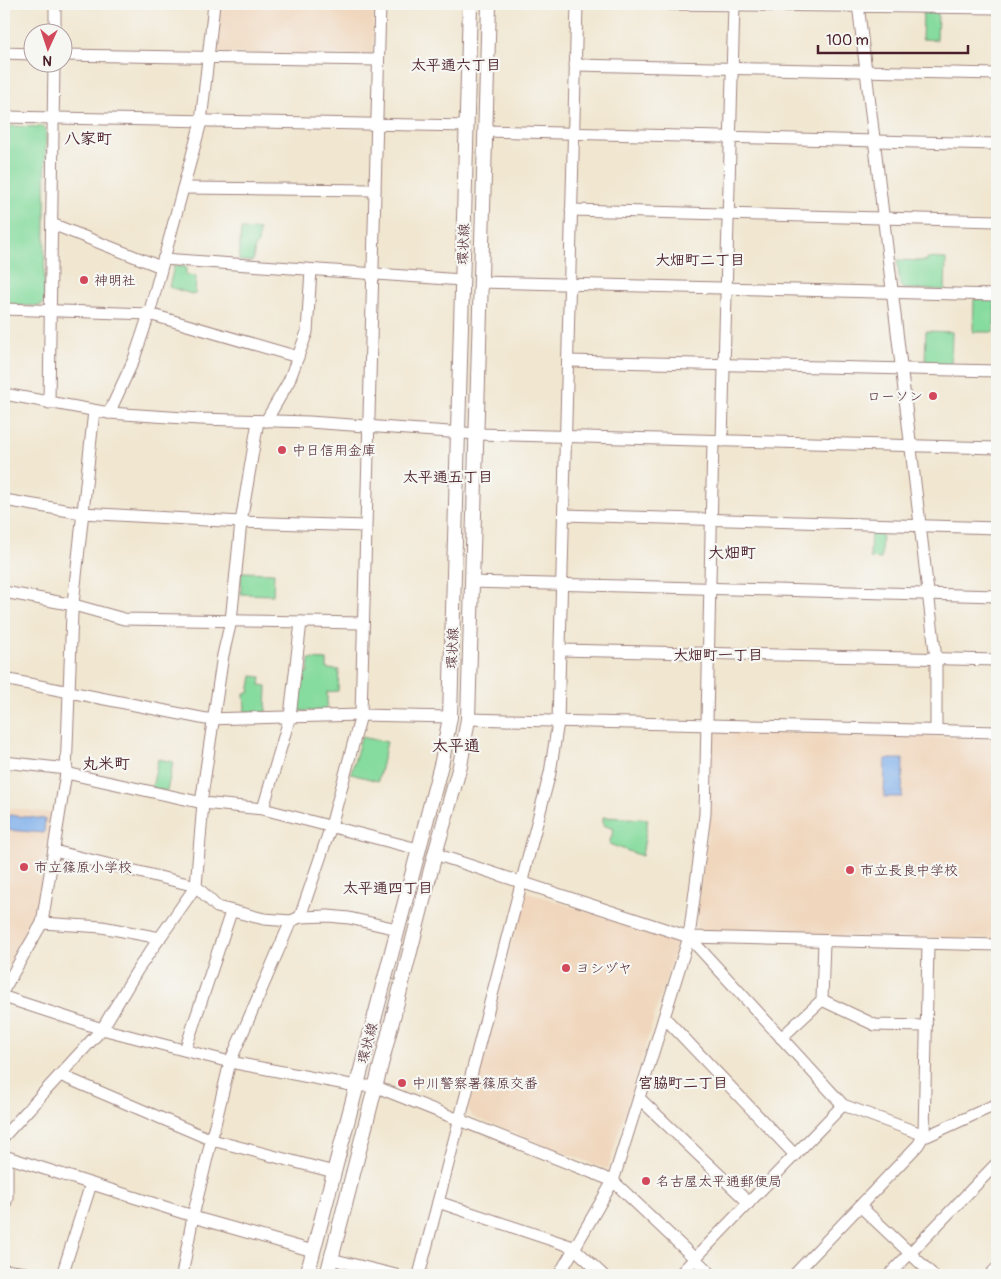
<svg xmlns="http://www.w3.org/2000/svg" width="1001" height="1279" viewBox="0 0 1001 1279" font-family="Pangolin,'Klee One',sans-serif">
	<rect width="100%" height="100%" fill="#f6f6f2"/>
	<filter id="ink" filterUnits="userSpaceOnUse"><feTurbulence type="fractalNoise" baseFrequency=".02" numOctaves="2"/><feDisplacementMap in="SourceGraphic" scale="10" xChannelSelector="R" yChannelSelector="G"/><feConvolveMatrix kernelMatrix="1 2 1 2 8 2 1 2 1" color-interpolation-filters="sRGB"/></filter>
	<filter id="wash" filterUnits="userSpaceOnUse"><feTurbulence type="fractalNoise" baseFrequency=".0096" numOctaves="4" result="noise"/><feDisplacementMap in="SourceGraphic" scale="20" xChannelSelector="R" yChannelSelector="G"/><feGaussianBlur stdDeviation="1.12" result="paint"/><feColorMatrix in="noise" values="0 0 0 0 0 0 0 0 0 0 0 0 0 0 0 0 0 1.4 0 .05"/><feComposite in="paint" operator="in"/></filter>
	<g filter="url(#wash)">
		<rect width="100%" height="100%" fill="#f1e7d1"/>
		<g fill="#f0d6bc">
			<path d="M 220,4 L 374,4 L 373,52 L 370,56 L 217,53 L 215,51 Z"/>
			<path d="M 714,731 L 997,739 L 997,939 L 699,933 L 696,926 L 710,814 L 711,734 Z"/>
			<path d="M 4,807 L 53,813 L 35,921 L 4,974 Z"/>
			<path d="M 525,891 L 674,941 L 676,946 L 608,1168 L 606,1169 L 473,1117 L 468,1110 Z"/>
		</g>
		<g fill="#86db9e" stroke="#687d64">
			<path d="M 923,13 L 938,13 L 937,40 L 922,39 Z"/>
			<path d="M 4,126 L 44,127 L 46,129 L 44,303 L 40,306 L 4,305 Z"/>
			<path d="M 241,229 L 259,230 L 258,243 L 255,246 L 253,261 L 239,261 Z"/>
			<path d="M 927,258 L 946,259 L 945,290 L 903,289 L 900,285 L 897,260 L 927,261 Z"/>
			<path d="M 174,266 L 186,267 L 186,275 L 196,276 L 195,295 L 169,287 Z"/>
			<path d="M 974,299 L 995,300 L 994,332 L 973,332 Z"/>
			<path d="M 926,331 L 952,332 L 951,366 L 925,365 Z"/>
			<path d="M 871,528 L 882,529 L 881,559 L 870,558 Z"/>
			<path d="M 241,572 L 274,573 L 273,595 L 241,594 Z"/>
			<path d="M 309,659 L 327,660 L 327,669 L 339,670 L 338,691 L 327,692 L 327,711 L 297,711 L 294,708 L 298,672 L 308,673 Z"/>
			<path d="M 252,676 L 261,677 L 260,685 L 267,686 L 266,712 L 245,712 L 244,693 L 249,693 Z"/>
			<path d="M 361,737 L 387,742 L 378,781 L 351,774 Z"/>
			<path d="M 158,759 L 173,762 L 167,791 L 152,788 Z"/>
			<path d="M 603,817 L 648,819 L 642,856 L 609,844 L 614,829 L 603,825 Z"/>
		</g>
		<g fill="#81b0eb" stroke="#66688b">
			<path d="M 885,759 L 903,759 L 902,797 L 884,797 Z"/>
			<path d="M 9,815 L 45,819 L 44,833 L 7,830 Z"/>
		</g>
	</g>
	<g filter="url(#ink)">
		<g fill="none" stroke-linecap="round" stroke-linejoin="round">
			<defs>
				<g id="minor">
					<path d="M 670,4 L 997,8"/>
					<path d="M 858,4 L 936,659 L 936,730"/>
					<path d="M 55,32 L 55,4"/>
					<path d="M 4,53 L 32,54"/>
					<path d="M 62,55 L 378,60"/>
					<path d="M 575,65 L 997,74"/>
					<path d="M 4,117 L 467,126"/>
					<path d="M 484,131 L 997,144"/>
					<path d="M 183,188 L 375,190"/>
					<path d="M 571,210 L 997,221"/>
					<path d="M 52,224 L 161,267"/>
					<path d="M 163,259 L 462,280"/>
					<path d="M 481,282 L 997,295"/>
					<path d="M 4,309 L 149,314 L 298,357"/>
					<path d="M 568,361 L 997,371"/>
					<path d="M 4,394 L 109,413 L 199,419 L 309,422 L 477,434 L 997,448"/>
					<path d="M 49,403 L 54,62"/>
					<path d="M 109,413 L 134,359 L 149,314 L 201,122 L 214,4"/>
					<path d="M 266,421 L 289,381 L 307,332 L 311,270"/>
					<path d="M 722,441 L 734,4"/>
					<path d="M 4,500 L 82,513 L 241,522 L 365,526"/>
					<path d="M 564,515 L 997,528"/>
					<path d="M 472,582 L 997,596"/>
					<path d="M 4,592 L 74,605 L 124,619 L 363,623"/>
					<path d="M 560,650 L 997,660"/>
					<path d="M 4,679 L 206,719 L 361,715 L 450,717"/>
					<path d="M 468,719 L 997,732"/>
					<path d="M 4,762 L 67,769"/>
					<path d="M 66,773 L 203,803 L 263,809 L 418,849"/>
					<path d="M 201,803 L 223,655 L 231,621 L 241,522 L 258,421"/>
					<path d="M 203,803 L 196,886 L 217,907 L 264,919 L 291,921 L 300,917 L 328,916 L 349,918 L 397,929"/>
					<path d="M 263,809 L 290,716 L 301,622"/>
					<path d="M 435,854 L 689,937 L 997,945"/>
					<path d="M 300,917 L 331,826 L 361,715 L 380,4"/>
					<path d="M 42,923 L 102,927 L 160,938"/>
					<path d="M 689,937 L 843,1105 L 927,1136 L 997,1104"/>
					<path d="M 4,989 L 42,923 L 66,773 L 72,613 L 94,411"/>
					<path d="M 4,997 L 102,1029 L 230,1062 L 356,1086 L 374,1086 L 613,1181 L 712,1275"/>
					<path d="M 822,1000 L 875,1025 L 926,1026"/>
					<path d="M 664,1017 L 795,1155"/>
					<path d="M 781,1038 L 822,1000 L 824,941"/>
					<path d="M 185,1050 L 231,912"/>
					<path d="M 60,1075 L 212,1140 L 334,1172"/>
					<path d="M 639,1098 L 749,1203"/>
					<path d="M 4,1136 L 102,1029 L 138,969 L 196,886 L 54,851"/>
					<path d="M 4,1156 L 193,1216"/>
					<path d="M 438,1202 L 573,1247 L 603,1275"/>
					<path d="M 860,1206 L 933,1275"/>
					<path d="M 4,1210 L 7,1197 L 7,1157"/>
					<path d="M 193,1217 L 313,1251"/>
					<path d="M 331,1259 L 396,1275"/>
					<path d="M 4,1270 L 40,1275"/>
					<path d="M 62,1275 L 91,1184"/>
					<path d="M 182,1275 L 193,1216 L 230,1062 L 291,921"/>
					<path d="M 419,1275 L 550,773 L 558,722 L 577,4"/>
					<path d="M 559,1275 L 613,1181 L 689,937 L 705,814 L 713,441"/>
					<path d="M 679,1275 L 843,1105"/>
					<path d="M 794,1275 L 918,1145 L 924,1135 L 928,944"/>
					<path d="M 889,1275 L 997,1163"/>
					<path d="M 990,1275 L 997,1268"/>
				</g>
				<g id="major">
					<path d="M 307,1275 L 442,761 L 450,717 L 470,4"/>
					<path d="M 327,1275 L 435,854 L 460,766 L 468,719 L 489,4"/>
				</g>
			</defs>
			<use href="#minor" stroke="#9e837e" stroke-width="13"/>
			<use href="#major" stroke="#9e837e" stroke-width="16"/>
			<use href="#minor" stroke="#fff" stroke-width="11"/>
			<use href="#major" stroke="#fff" stroke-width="14"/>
		</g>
	</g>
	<g fill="#d1495b" stroke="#f6f6f2" stroke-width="2">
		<circle cx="84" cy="280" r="5"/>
		<circle cx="933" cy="396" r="5"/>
		<circle cx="282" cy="450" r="5"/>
		<circle cx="24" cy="867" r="5"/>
		<circle cx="850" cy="870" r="5"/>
		<circle cx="566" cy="968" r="5"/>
		<circle cx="402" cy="1083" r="5"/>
		<circle cx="646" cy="1181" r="5"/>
	</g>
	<g text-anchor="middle" stroke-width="4.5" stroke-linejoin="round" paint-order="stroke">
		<g font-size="14" fill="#4a1f2b" stroke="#f6f6f2">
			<text transform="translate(463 244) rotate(-88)" y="5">環状線</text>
			<text transform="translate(452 648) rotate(-88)" y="5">環状線</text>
			<text transform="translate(367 1043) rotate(-75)" y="5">環状線</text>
		</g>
		<g font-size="14" fill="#4a1f2b" stroke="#f6f6f2" text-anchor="start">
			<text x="94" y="285">神明社</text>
			<text x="923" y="401" text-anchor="end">ローソン</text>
			<text x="292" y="455">中日信用金庫</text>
			<text x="34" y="872">市立篠原小学校</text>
			<text x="860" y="875">市立長良中学校</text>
			<text x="576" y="973">ヨシヅヤ</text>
			<text x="412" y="1088">中川警察署篠原交番</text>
			<text x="656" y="1186">名古屋太平通郵便局</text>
		</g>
		<g font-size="15" font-weight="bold" fill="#4a1f2b" stroke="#f6f6f2">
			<text x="456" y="70">太平通六丁目</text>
			<text x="700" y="265">大畑町二丁目</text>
			<text x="448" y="482">太平通五丁目</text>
			<text x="718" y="660">大畑町一丁目</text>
			<text x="388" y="893">太平通四丁目</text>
			<text x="683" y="1088">宮脇町二丁目</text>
		</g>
		<g font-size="16" font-weight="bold" fill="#4a1f2b" stroke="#f6f6f2">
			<text x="88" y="144">八家町</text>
			<text x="732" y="558">大畑町</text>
			<text x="456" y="751">太平通</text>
			<text x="106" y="769">丸米町</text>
		</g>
	</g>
	<rect width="1001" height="1279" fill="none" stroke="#f6f6f2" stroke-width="20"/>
	<g transform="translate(48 48) rotate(183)"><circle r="24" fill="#f6f6f2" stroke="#b1a0a2"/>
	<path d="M0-4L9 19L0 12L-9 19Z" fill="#d1495b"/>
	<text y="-8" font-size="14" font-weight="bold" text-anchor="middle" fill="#4a1f2b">N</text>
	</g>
	<path d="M818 45v8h150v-8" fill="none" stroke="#4a1f2b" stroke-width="2.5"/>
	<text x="826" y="45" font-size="15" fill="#4a1f2b" stroke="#f6f6f2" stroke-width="4" paint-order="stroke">100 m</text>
</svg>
